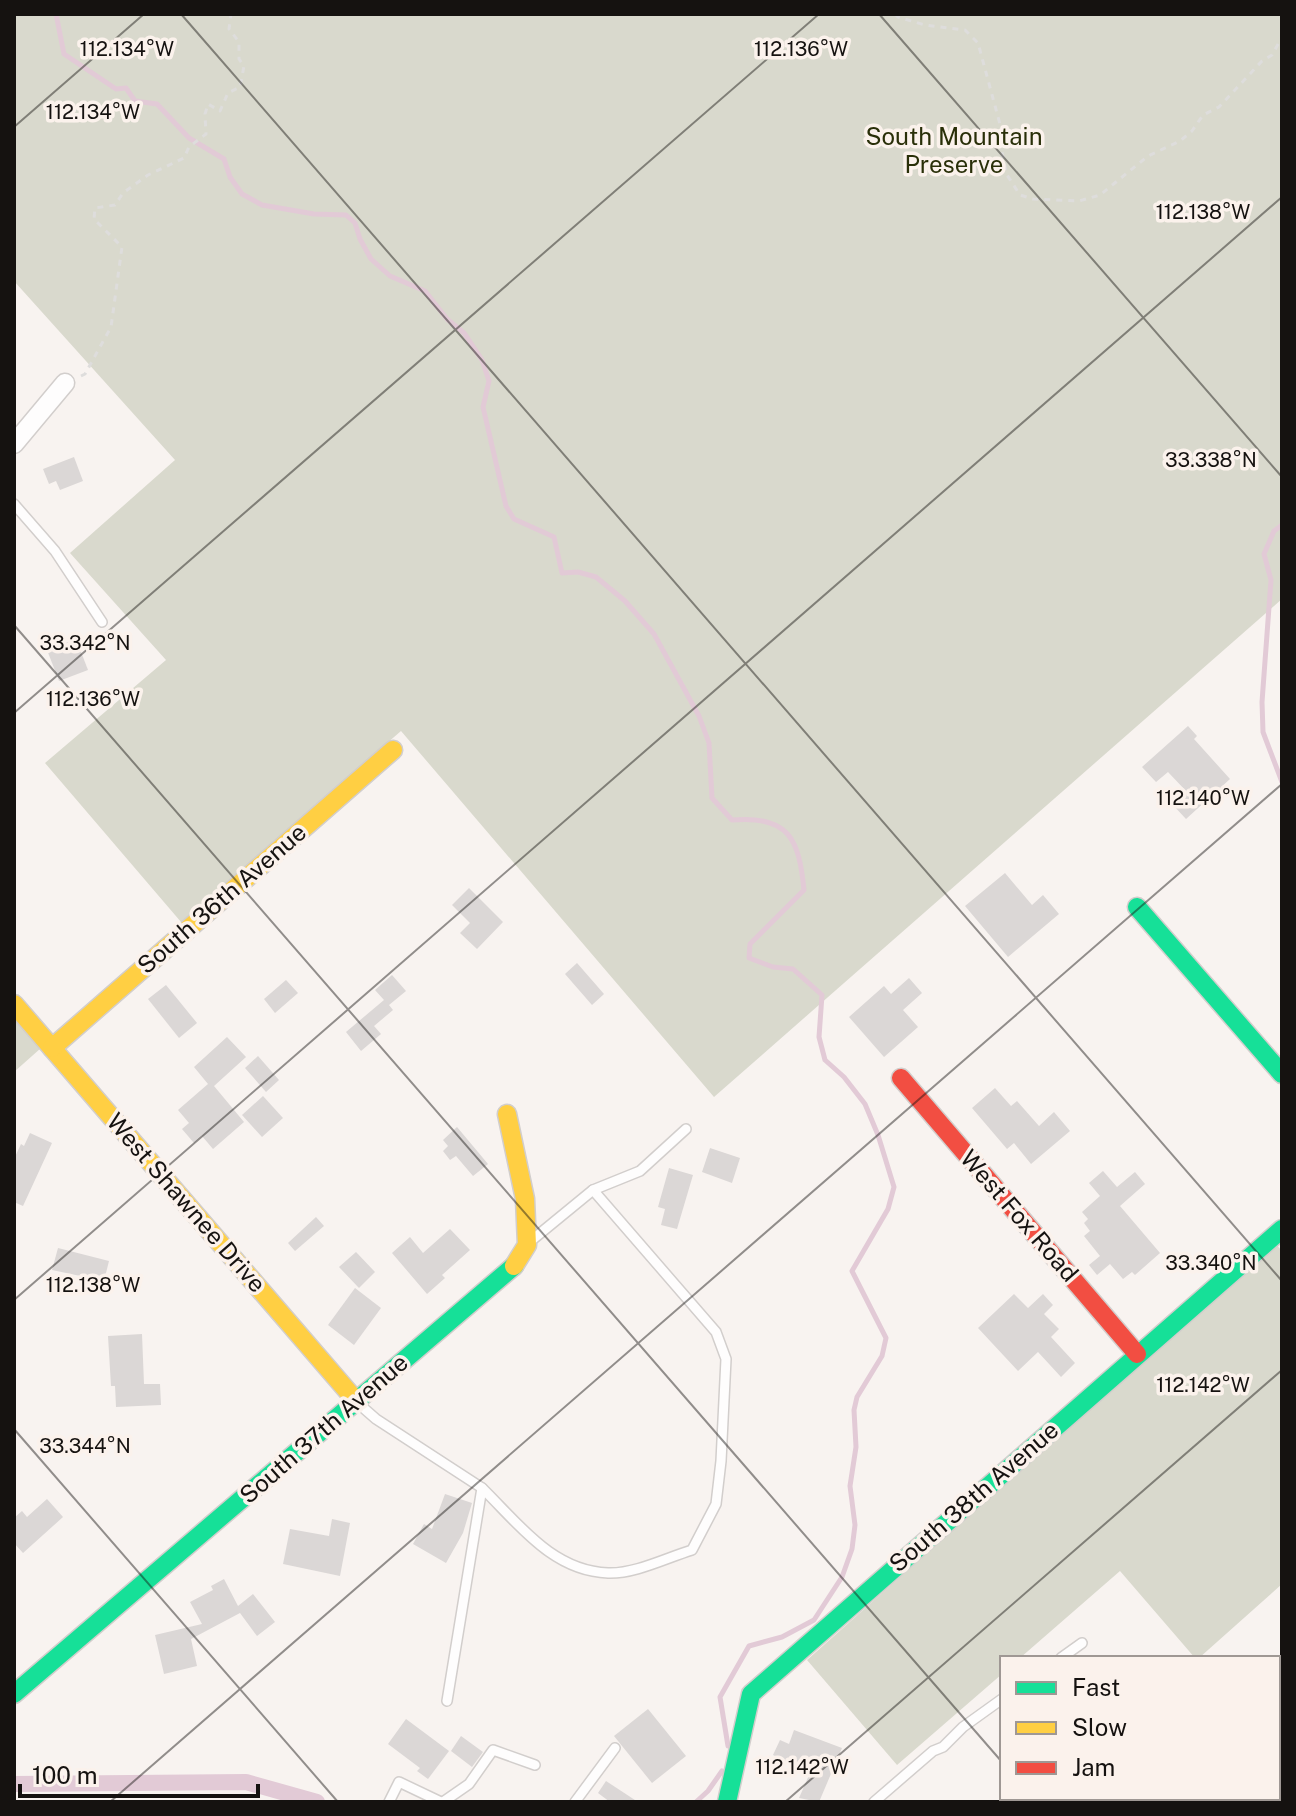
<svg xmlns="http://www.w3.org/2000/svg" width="1296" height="1816" viewBox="0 0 1296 1816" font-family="'Public Sans',sans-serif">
	<rect width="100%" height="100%" fill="#f8f3f0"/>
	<g fill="#d9d9cd">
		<path d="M 14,14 L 1282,14 L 1282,599 L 714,1097 L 401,731 L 181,922 L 45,763 L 166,660 L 70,553 L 175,460 L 14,281 Z"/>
		<path d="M 14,1017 L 41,1048 L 14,1072 Z"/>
		<path d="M 1275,1243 L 1282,1251 L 1282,1584 L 1199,1658 L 1195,1658 L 1120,1571 L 1020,1658 L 1002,1658 L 1002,1674 L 897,1765 L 807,1660 Z"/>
	</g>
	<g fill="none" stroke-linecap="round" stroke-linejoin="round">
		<g stroke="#e2cad6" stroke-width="5">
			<path d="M 56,14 L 64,54 L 116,89 L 126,88 L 135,101 L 157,104 L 189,138 L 224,159 L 230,177 L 242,194 L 262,205 L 314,214 L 346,215 L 355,223 L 360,239 L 371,259 L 390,276 L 425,291 L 447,319 L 464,333 L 482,360 L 489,381 L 483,407 L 506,506 L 514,519 L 554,537 L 562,573 L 578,572 L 596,577 L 625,601 L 654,634 L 699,716 L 709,743 L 712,798 L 732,820 C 789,815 799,839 804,890 L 750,944 L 749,958 L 773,967 L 793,969 L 822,995 L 819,1037 L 825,1060 L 844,1077 L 865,1104 L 878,1135 L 894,1187 L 888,1209 L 852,1271 L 886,1338 L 882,1356 L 857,1397 L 854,1410 L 856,1447 L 850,1486 L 855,1525 L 852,1549 L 842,1577 L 814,1620 L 782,1637 L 749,1646 L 720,1697 L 728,1746"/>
			<path d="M 1282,525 L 1274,531 L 1264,554 L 1271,580 L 1262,702 L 1263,732 L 1282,782"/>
			<path d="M 696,1802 L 708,1791 L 722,1771"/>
		</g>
		<path stroke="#e2cad6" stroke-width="16" d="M 14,1784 L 246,1782 L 317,1802"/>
	</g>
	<g fill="#dbd7d6">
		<path d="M 74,457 L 83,481 L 60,490 L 56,481 L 49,484 L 43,469 Z"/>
		<path d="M 76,639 L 88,670 L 59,681 L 47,650 Z"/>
		<path d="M 1188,726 L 1197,736 L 1194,739 L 1230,779 L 1186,819 L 1173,805 L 1187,792 L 1168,772 L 1156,782 L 1142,767 Z"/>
		<path d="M 1005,873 L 1032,905 L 1043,895 L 1059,914 L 1008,957 L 965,906 Z"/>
		<path d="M 469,888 L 503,922 L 477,949 L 460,933 L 470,923 L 452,905 Z"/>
		<path d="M 577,963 L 604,994 L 592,1005 L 565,974 Z"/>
		<path d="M 392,975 L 406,991 L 389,1005 L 393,1010 L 374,1026 L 381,1034 L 361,1051 L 346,1032 L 384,1000 L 375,990 Z"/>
		<path d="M 909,978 L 922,993 L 903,1010 L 918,1027 L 884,1057 L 849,1017 L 884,986 L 891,994 Z"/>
		<path d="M 286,980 L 298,993 L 275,1013 L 264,999 Z"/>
		<path d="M 166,985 L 197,1023 L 179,1038 L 148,999 Z"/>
		<path d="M 227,1037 L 246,1057 L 214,1086 L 244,1122 L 213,1149 L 202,1136 L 194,1143 L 182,1129 L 189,1123 L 178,1110 L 208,1084 L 194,1067 Z"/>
		<path d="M 258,1056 L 279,1080 L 266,1092 L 245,1068 Z"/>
		<path d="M 995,1088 L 1011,1106 L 1017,1101 L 1039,1126 L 1054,1112 L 1070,1131 L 1031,1164 L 1014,1143 L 1007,1149 L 972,1108 Z"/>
		<path d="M 263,1096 L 283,1118 L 262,1137 L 242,1115 Z"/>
		<path d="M 457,1127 L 488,1164 L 473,1176 L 456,1156 L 450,1160 L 443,1151 L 448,1146 L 443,1140 Z"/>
		<path d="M 30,1133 L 52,1143 L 23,1206 L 14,1202 L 14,1159 L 21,1144 L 24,1146 Z"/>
		<path d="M 710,1148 L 740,1158 L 732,1183 L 702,1172 Z"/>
		<path d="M 669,1168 L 693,1175 L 677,1229 L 661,1225 L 665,1209 L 658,1207 Z"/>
		<path d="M 1103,1171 L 1117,1187 L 1135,1172 L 1145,1184 L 1120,1206 L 1160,1253 L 1135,1275 L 1132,1272 L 1123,1279 L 1110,1264 L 1097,1275 L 1089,1265 L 1100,1256 L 1084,1236 L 1090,1231 L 1084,1223 L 1088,1219 L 1082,1212 L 1100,1196 L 1089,1183 Z"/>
		<path d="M 316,1217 L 324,1226 L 295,1251 L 288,1243 Z"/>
		<path d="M 450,1229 L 470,1250 L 442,1275 L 445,1278 L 427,1294 L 392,1253 L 410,1237 L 423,1253 Z"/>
		<path d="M 58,1248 L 109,1261 L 104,1281 L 52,1270 Z"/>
		<path d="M 356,1252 L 375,1272 L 359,1288 L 339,1267 Z"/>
		<path d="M 355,1288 L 381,1308 L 354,1345 L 328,1325 Z"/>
		<path d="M 1014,1294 L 1028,1308 L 1043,1294 L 1053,1305 L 1044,1314 L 1059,1329 L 1051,1337 L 1075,1363 L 1061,1377 L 1038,1352 L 1018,1371 L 978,1328 Z"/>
		<path d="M 142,1334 L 144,1384 L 160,1384 L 161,1405 L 116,1407 L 115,1386 L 111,1386 L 108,1336 Z"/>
		<path d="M 445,1494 L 472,1503 L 463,1533 L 446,1563 L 413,1544 L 424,1524 L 432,1529 Z"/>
		<path d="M 47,1499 L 63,1517 L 23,1553 L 14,1543 L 14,1518 L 22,1511 L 27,1517 Z"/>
		<path d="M 332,1519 L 350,1523 L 340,1576 L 283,1564 L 290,1529 L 329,1536 Z"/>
		<path d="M 224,1579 L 238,1606 L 253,1594 L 275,1622 L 257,1636 L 240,1613 L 191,1639 L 197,1666 L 164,1674 L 155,1635 L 202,1624 L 190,1602 L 213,1590 L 211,1586 Z"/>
		<path d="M 648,1709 L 686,1756 L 652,1783 L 614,1736 Z"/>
		<path d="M 406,1719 L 449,1751 L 428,1779 L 417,1771 L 420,1768 L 388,1744 Z"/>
		<path d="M 794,1730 L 842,1748 L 819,1802 L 799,1798 L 810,1773 L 773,1755 L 780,1740 L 789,1744 Z"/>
		<path d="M 461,1736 L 483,1752 L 472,1767 L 451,1751 Z"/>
		<path d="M 606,1781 L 638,1802 L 610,1802 L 598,1793 Z"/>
	</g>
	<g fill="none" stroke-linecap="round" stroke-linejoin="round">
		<defs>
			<g id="lane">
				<path d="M 14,504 L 55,551 L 102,622"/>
				<path d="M 532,1240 L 593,1190 L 640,1171 L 686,1129"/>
				<path d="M 360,1405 L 376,1419 L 482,1488 L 447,1701"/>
				<path d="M 482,1488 C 518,1523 552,1571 608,1573 C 635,1574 666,1558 692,1550 L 716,1504 L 721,1461 L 726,1359 L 716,1332 L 593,1190"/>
				<path d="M 1061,1658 L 1082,1643"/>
				<path d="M 389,1802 L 399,1782 L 441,1802"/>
				<path d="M 443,1802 L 469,1784 L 493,1750 L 535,1765"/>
				<path d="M 575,1802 L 615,1748"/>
				<path d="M 874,1802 L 933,1751 L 943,1747 L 963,1727 L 1002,1699"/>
			</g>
			<path id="street" d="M 14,444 L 65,383"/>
			<g id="fast">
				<path d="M 1137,907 L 1282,1074"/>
				<path d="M 14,1694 L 514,1266"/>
				<path d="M 727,1802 L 751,1694 L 1282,1229"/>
			</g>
			<g id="slow">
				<path d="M 14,1004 L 357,1402"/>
				<path d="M 52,1048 L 393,750"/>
				<path d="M 507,1114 L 525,1199 L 527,1245 L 514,1266"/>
			</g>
			<path id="jam" d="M 901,1078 L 1137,1354"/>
		</defs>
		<use href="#lane" stroke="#d2cecc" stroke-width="12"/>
		<use href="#street" stroke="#d2cecc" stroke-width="21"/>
		<use href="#fast" stroke="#d2cecc" stroke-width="21"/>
		<use href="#slow" stroke="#d2cecc" stroke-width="21"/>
		<use href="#jam" stroke="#d2cecc" stroke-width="21"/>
		<g stroke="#dedddc" stroke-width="3" stroke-dasharray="6 6" stroke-linecap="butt">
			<path d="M 895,14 L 898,17 L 925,25 L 965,30 L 978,43 L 1004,139 L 1002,152 L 1007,175 L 1020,195 L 1033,199 L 1079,201 L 1100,195 L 1148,156 L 1180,141 L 1192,131 L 1203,115 L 1219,107 L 1262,61 L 1272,55 L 1282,37"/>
			<path d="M 81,376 L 85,374 L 111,327 L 122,247 L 94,219 L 95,208 L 115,205 L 123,193 L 148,175 L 184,158 L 189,147 L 206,134 L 205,114 L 208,104 L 220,111 L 228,93 L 240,87 L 244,66 L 239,59 L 239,42 L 229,29 L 231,14"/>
		</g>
		<use href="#lane" stroke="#fefdfd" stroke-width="9"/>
		<use href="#street" stroke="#fefdfd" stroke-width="18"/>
		<use href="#fast" stroke="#16e098" stroke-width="18"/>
		<use href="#slow" stroke="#ffcf43" stroke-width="18"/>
		<use href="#jam" stroke="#f24e42" stroke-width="18"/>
	</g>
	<path fill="none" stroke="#151210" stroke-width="2" stroke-opacity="0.45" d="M 181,14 L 1282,1281M 879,14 L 1282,477M 14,127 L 144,14M 14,625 L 1002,1762M 14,713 L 819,14M 14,1300 L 1282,197M 14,1429 L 338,1802M 1033,1798 L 1037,1802M 110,1802 L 1282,784M 785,1802 L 1282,1370"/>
	<g text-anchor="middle" stroke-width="7" stroke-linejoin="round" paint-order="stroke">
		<g font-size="24" fill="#292f08" stroke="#fbf2ec">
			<text x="954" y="145">South Mountain<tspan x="954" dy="28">Preserve</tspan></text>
		</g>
		<g font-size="24" fill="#151210" stroke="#fbf2ec">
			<text transform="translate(222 899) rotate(-41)" y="8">South 36th Avenue</text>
			<text transform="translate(186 1203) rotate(49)" y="8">West Shawnee Drive</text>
			<text transform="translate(1019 1216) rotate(49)" y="8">West Fox Road</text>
			<text transform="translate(324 1429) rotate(-41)" y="8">South 37th Avenue</text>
			<text transform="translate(974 1497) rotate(-41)" y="8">South 38th Avenue</text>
		</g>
	</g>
	<g font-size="20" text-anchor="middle" fill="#151210" stroke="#fbf2ec" stroke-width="7" stroke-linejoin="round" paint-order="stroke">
		<text x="127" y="56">112.134°W</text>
		<text x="801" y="56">112.136°W</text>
		<text x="93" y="119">112.134°W</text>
		<text x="1203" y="219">112.138°W</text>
		<text x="1211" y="467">33.338°N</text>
		<text x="85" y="650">33.342°N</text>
		<text x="93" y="706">112.136°W</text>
		<text x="1203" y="805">112.140°W</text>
		<text x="1211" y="1270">33.340°N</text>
		<text x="93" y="1292">112.138°W</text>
		<text x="1203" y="1392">112.142°W</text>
		<text x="85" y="1453">33.344°N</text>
		<text x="802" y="1774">112.142°W</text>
	</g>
	<rect width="1296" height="1816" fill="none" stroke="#151210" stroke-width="32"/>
	<rect x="1000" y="1656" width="280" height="144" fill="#fbf2ec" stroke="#9f9894" stroke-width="2"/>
	<rect x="1016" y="1682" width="40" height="12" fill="#16e098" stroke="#9f9894" stroke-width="2"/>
	<text x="1072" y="1696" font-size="24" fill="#151210">Fast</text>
	<rect x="1016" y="1722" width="40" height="12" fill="#ffcf43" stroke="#9f9894" stroke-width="2"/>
	<text x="1072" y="1736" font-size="24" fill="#151210">Slow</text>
	<rect x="1016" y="1762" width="40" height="12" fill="#f24e42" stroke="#9f9894" stroke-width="2"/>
	<text x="1072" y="1776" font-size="24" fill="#151210">Jam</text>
	<path d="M20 1784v12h238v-12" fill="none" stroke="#151210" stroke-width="4"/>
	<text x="32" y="1784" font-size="24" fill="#151210" stroke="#fbf2ec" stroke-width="6" paint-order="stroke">100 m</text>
</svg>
